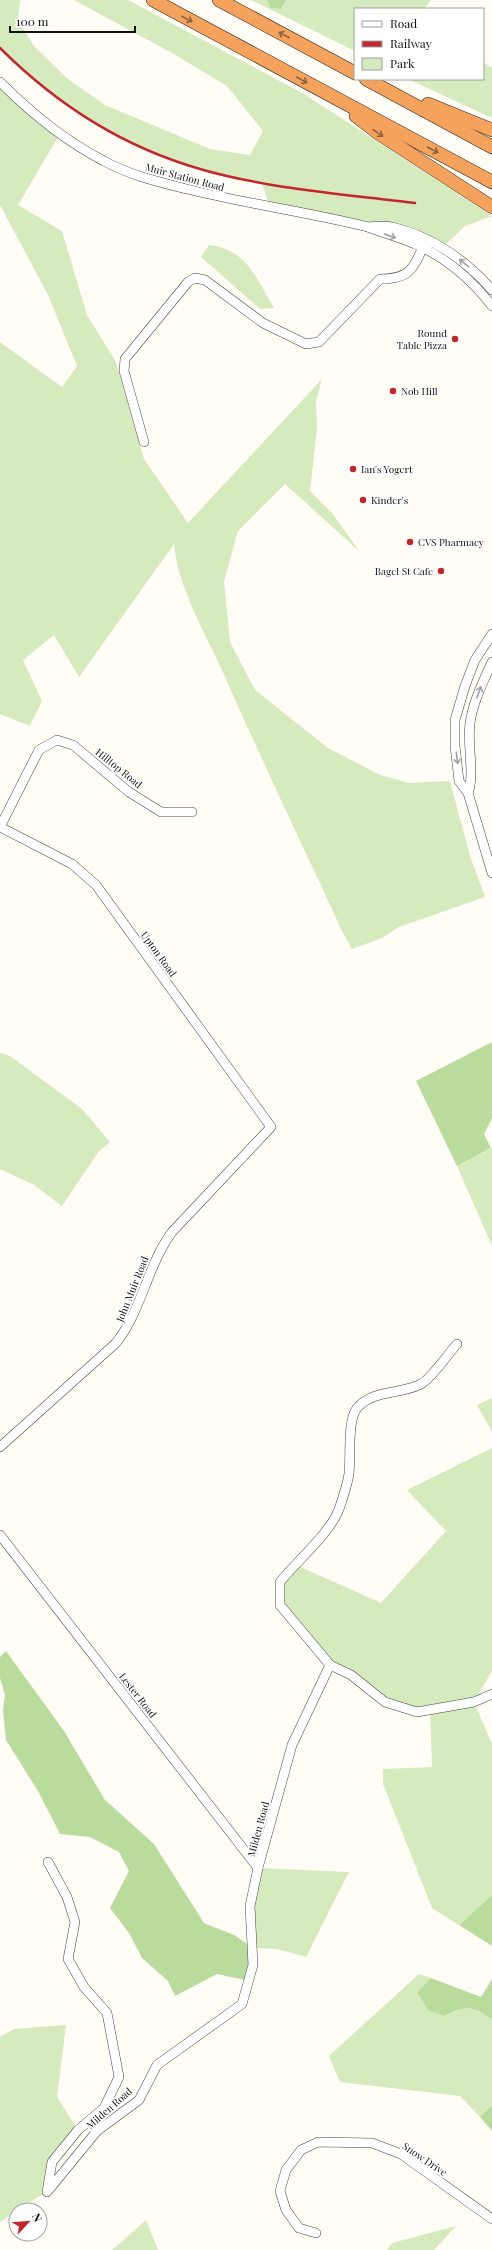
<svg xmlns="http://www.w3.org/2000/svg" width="492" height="2250" viewBox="0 0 492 2250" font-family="'Playfair Display',serif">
	<rect width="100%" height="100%" fill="#fffdf5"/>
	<g fill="#d5ebbd">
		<path d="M 0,0 L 20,0 L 18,20 L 33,45 L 69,80 L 105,105 L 210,149 L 250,155 L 263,131 L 227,86 L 172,53 L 74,0 L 128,0 L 304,94 L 492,216 L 465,226 L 443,247 L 427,240 L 270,208 L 262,183 C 155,163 77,125 0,48 Z"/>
		<path d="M 251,0 L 267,0 L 270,8 L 281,9 L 286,0 L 431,0 L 424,9 L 355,9 L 355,51 Z"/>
		<path d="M 483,62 L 492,68 L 492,118 L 408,79 L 483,79 Z"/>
		<path d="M 0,82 L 61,132 L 18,205 L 62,231 L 87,315 L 116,362 L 144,459 L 188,523 L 322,379 L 316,401 L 317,428 L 310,491 L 332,513 L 360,552 L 285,484 L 238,531 L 224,581 L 230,642 L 255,690 L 328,748 L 380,775 L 409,783 L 450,781 L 470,856 L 485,897 L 399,927 L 382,938 L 352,949 L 343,933 C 302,844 260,757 221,668 C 203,629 178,587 174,544 L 79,677 L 54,635 L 23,660 L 42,701 L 30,726 L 0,714 L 0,342 L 62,387 L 77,366 L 48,295 L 0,205 Z"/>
		<path d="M 209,245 C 248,250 256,278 274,308 L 260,309 L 201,257 Z"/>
		<path d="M 0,1053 L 10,1056 L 82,1109 L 110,1142 L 99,1151 L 62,1206 L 34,1185 L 0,1169 Z"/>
		<path d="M 492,1148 L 492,1246 L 457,1166 Z"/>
		<path d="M 492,1398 L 492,1432 L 477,1405 Z"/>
		<path d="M 492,1448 L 492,1671 L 474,1702 L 492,1744 L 492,1895 L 459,1925 L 432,1908 L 383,1784 L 383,1769 L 432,1767 L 430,1710 L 385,1702 L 330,1665 L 280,1605 L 280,1582 L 294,1564 L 381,1603 L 446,1531 L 407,1490 Z"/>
		<path d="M 258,1868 L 349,1872 L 306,1957 L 277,1949 L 253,1948 L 250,1906 Z"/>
		<path d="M 419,1974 L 431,1978 L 417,1992 L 444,2016 C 464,2005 474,2005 492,2020 L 492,2105 L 480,2117 L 460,2096 L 340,2082 L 329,2056 Z"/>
		<path d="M 66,2025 L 57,2097 L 78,2130 L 52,2162 L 47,2192 L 16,2210 L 16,2212 L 0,2222 L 0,2037 L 14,2029 Z"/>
		<path d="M 146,2220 L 158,2250 L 112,2250 Z"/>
		<path d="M 456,2226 L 434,2250 L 387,2250 L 392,2243 Z"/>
	</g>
	<g fill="#b9dc9c">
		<path d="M 267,0 L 286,0 L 281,9 L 270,8 Z"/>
		<path d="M 492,1042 L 492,1118 L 484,1134 L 491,1148 L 457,1166 L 416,1081 Z"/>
		<path d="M 6,1651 L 64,1731 L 105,1800 L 154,1844 L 204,1923 L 234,1935 L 253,1948 L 249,1981 L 217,1974 L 175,1996 L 168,1981 L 142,1958 L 129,1933 L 110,1908 L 129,1871 L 119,1852 L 90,1837 L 60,1834 L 38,1791 L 6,1740 L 3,1710 L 5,1695 L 0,1678 L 0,1657 Z"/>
		<path d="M 492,1895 L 492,1946 L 459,1925 Z"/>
		<path d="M 431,1978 L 481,1997 L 492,1979 L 492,2020 C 474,2005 464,2005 444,2016 L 428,2010 L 417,1992 Z"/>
		<path d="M 492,2105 L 492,2131 L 480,2117 Z"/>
	</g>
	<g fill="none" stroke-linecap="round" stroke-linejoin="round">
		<defs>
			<g id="minor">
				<path d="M 0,82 C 29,111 67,142 104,161 C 129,175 159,182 187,189 C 247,204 308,212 368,227"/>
				<path d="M 492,290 C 466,260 431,236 392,227 C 385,225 375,227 368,227 C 383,233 400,237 415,244 C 445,257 472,280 492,306"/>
				<path d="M 144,442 L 124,371 L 125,359 L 188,282 L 195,278 L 205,280 L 263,323 L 306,344 L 319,342 L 380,279 C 412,279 414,267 426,240"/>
				<path d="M 492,634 L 475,660 L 465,686 L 455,720 L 455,746 L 459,781 L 468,793 L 492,873"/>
				<path d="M 468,793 C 475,775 467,744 470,723 C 473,702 483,682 492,662"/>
				<path d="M 0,827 L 39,750 L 57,740 L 73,745 L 129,792 L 161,812 L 192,812"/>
				<path d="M 457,1344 C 448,1354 432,1378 421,1384 C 400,1395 374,1389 357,1408 C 347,1421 351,1457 349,1474 C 347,1485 343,1498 339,1509 C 331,1532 296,1562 280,1582 L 280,1605 L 330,1665 L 351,1675 L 385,1702 L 417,1712 L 474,1702 L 492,1694"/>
				<path d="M 0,1447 L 116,1343 C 142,1310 147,1266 172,1232 L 271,1127 L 96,885 L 72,864 L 0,827"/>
				<path d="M 0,1535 L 258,1868"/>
				<path d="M 48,1862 L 67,1897 L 75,1922 L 68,1959 L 84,1987 L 107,2013 L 119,2077 L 104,2108 L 78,2130 L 52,2162 L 47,2192 L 97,2131 L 139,2100 L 157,2065 L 242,2004 L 253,1965 L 250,1906 L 258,1868 L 292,1745 L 330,1665"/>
				<path d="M 316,2233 L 299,2228 L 286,2210 L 280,2191 L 286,2170 L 301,2150 L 318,2142 L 372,2143 L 401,2154 L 492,2219"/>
			</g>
			<g id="highway">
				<path d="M 153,0 L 492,182"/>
				<path d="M 219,0 L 355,73"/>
				<path d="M 366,79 L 492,147"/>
				<path d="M 428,104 L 492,130"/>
				<path d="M 356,116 L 378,133 L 492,207"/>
			</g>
		</defs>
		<use href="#minor" stroke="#444" stroke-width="10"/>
		<use href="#highway" stroke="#222" stroke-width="14"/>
		<use href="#minor" stroke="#fff" stroke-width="9"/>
		<use href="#highway" stroke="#f5a25d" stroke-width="13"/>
		<path stroke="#c4262e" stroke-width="2.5" d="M 0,48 C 56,104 123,147 200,169 C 269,189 344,194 415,203"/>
	</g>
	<defs><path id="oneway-shaft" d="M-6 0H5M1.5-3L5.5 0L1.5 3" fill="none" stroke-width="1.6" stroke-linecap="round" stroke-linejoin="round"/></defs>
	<g stroke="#8e613b">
		<use href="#oneway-shaft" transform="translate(187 19) rotate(28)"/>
		<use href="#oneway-shaft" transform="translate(284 35) rotate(-152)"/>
		<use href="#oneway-shaft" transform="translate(302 80) rotate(28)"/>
		<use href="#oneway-shaft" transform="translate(378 133) rotate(35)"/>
		<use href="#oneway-shaft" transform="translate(433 150) rotate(28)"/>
	</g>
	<g stroke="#a0a0a0">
		<use href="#oneway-shaft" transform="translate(390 236) rotate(19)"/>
		<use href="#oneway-shaft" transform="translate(464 263) rotate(-141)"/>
		<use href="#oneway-shaft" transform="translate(479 692) rotate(-70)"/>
		<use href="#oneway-shaft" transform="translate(457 758) rotate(83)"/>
	</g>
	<g fill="#c4262e" stroke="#fff" stroke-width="1.5">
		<circle cx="455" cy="339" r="4"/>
		<circle cx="393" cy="391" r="4"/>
		<circle cx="353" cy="469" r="4"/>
		<circle cx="363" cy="500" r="4"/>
		<circle cx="410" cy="542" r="4"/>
		<circle cx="441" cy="571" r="4"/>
	</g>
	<g text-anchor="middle" stroke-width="4" stroke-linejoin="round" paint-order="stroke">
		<g font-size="10" fill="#111" stroke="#fff">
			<text transform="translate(185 177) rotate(15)" y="4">Muir Station Road</text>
			<text transform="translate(119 768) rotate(39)" y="4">Hilltop Road</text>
			<text transform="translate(159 954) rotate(54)" y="4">Upton Road</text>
			<text transform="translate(132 1289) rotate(-68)" y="4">John Muir Road</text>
			<text transform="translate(138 1695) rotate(52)" y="4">Lester Road</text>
			<text transform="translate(258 1829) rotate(-75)" y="4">Milden Road</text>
			<text transform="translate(109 2108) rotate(-41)" y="4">Milden Road</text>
			<text transform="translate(425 2159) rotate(34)" y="4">Snow Drive</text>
		</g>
		<g font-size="10" fill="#111" stroke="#fff" text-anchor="start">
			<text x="447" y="337" text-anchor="end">Round<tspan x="447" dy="12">Table Pizza</tspan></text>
			<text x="401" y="395">Nob Hill</text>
			<text x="361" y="473">Ian's Yogert</text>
			<text x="371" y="504">Kinder's</text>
			<text x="418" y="546">CVS Pharmacy</text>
			<text x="433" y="575" text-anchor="end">Bagel St Cafe</text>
		</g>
	</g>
	<rect x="354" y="8" width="130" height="72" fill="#ffffff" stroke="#a0a0a0"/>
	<rect x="362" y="21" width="20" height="6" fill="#ffffff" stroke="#a0a0a0"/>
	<text x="390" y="28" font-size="12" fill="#111111">Road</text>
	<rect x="362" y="41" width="20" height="6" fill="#c4262e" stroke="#a0a0a0"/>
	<text x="390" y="48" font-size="12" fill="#111111">Railway</text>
	<rect x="362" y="58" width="20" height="12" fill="#d5ebbd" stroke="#a0a0a0"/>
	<text x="390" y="68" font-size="12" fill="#111111">Park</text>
	<g transform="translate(28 2222) rotate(64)"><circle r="19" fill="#ffffff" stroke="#a0a0a0"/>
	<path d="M0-3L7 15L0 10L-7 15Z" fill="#c4262e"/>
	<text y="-6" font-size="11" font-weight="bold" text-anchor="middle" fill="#111111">N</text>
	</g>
	<path d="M10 26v6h125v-6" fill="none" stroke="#111111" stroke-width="2"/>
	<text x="16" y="26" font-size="12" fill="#111111" stroke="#ffffff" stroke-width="3" paint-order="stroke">100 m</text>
</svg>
